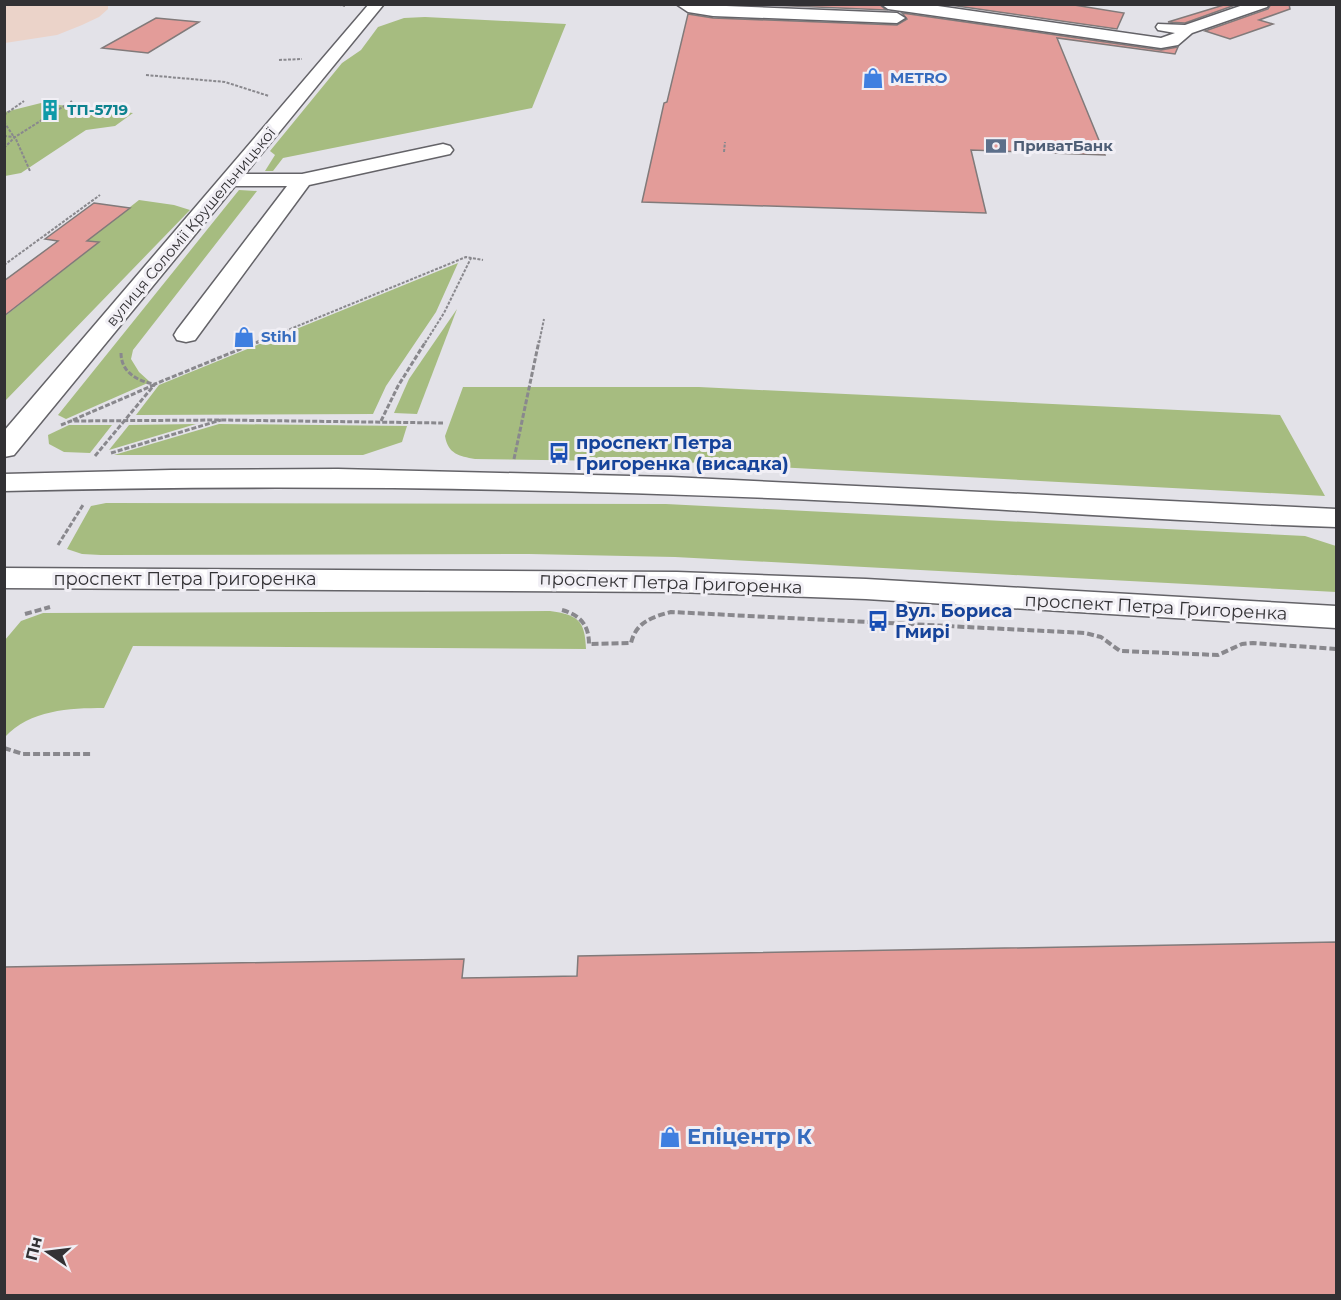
<svg xmlns="http://www.w3.org/2000/svg" width="1341" height="1300" viewBox="0 0 1341 1300" font-family="Montserrat,sans-serif">
	<rect width="100%" height="100%" fill="#e3e2e8"/>
	<path fill="#ebd3c9" d="M 108,5 L 108,9 L 99,17 L 82,25 L 57,35 L 5,43 L 5,5 Z"/>
	<g fill="#a6bc80">
		<path d="M 425,17 L 566,24 L 532,108 L 283,158 L 273,171 L 265,171 L 275,155 L 270,151 L 342,63 L 361,50 L 378,27 L 404,18 Z"/>
		<path d="M 41,103 L 133,113 L 115,126 L 86,130 L 21,173 L 5,176 L 5,112 Z"/>
		<path d="M 239,190 L 257,191 L 133,350 L 131,359 L 139,372 L 150,382 L 66,419 L 58,415 Z"/>
		<path d="M 139,200 L 174,205 L 190,210 L 5,401 L 5,316 L 98,243 L 87,241 Z"/>
		<path d="M 458,263 L 436,312 L 386,386 L 373,414 L 136,415 L 159,385 Z"/>
		<path d="M 457,309 L 417,414 L 394,413 L 409,379 Z"/>
		<path d="M 463,387 L 699,387 L 1280,415 L 1325,496 L 682,462 L 475,459 C 459,456 448,454 445,436 Z"/>
		<path d="M 196,424 L 109,450 L 129,425 Z"/>
		<path d="M 219,424 L 407,426 L 402,442 L 363,455 L 114,455 Z"/>
		<path d="M 69,425 L 112,425 L 90,453 L 64,452 L 49,444 L 48,435 Z"/>
		<path d="M 106,503 L 666,504 L 1305,536 L 1336,546 L 1336,592 L 675,557 L 529,554 L 101,555 L 82,554 L 67,549 L 91,506 Z"/>
		<path d="M 550,611 C 578,615 585,620 586,649 L 133,646 L 104,708 C 69,708 30,710 5,737 L 5,640 L 21,621 L 43,613 Z"/>
	</g>
	<g fill="#e39c99" stroke="#817a7a" stroke-width="1.5">
		<path d="M 744,4 L 879,4 L 886,10 Z"/>
		<path d="M 943,4 L 1068,4 L 1124,13 L 1117,29 Z"/>
		<path d="M 1227,4 L 1238,4 L 1185,23 L 1168,22 Z"/>
		<path d="M 1271,4 L 1289,4 L 1290,9 L 1259,20 L 1273,24 L 1230,39 L 1205,31 L 1268,9 Z"/>
		<path d="M 902,13 L 1161,50 L 1178,47 L 1175,54 L 1057,38 L 1105,155 L 971,150 L 986,213 L 642,202 L 664,103 L 667,102 L 688,14 L 713,18 L 897,25 L 907,19 Z"/>
		<path d="M 156,18 L 199,22 L 148,53 L 102,48 Z"/>
		<path d="M 94,203 L 130,208 L 87,241 L 99,242 L 4,316 L 4,281 L 58,241 L 45,239 Z"/>
		<path d="M 1336,942 L 1336,1296 L 4,1296 L 4,967 L 464,959 L 462,978 L 577,976 L 578,956 Z"/>
	</g>
	<g fill="none" stroke-linecap="round" stroke-linejoin="round">
		<defs>
			<g id="minor">
				<path d="M 369,4 L 384,4 L 245,174 L 302,174 L 443,144 L 450,146 L 453,150 L 450,154 L 309,185 L 195,340 L 186,342 L 177,340 L 174,335 L 177,330 L 287,186 L 235,186 L 14,455 L 4,457 L 4,431 Z"/>
				<path d="M 676,4 L 897,13 L 905,18 L 897,23 L 713,16 L 688,12 Z"/>
				<path d="M 881,4 L 924,4 L 1161,38 L 1175,33 L 1158,30 L 1156,27 L 1158,24 L 1185,25 L 1246,4 L 1269,4 L 1267,7 L 1192,33 L 1178,45 L 1161,48 L 888,9 Z"/>
				<path d="M 338,469 L 671,477 L 1336,509 L 1336,527 C 1169,522 1002,508 835,501 C 558,488 282,484 4,491 L 4,474 L 171,470 Z"/>
				<path d="M 4,568 L 677,572 L 866,579 L 1336,606 L 1336,628 L 866,599 L 677,592 L 4,588 Z"/>
			</g>
		</defs>
		<use href="#minor" stroke="#646368" stroke-width="3"/>
		<g stroke="#89888d" stroke-width="2" stroke-dasharray="3 1.5" stroke-linecap="butt">
			<path d="M 334,4 L 345,6"/>
			<path d="M 323,5 L 326,4"/>
			<path d="M 279,60 L 302,59"/>
			<path d="M 146,75 L 225,82 L 269,96"/>
			<path d="M 4,115 L 24,101"/>
			<path d="M 4,122 L 14,137"/>
			<path d="M 4,136 L 15,137 L 30,171"/>
			<path d="M 4,148 L 15,137 L 72,101"/>
			<path d="M 724,152 L 725,142"/>
			<path d="M 4,265 L 100,195"/>
			<path d="M 256,343 L 466,257 L 483,260"/>
			<path d="M 425,343 L 444,313 L 471,258"/>
			<path d="M 539,343 L 544,319"/>
		</g>
		<g stroke="#89888d" stroke-width="3" stroke-dasharray="5 2" stroke-linecap="butt">
			<path d="M 121,353 C 121,372 137,381 154,384"/>
			<path d="M 73,420 L 154,385"/>
			<path d="M 381,421 L 398,386 L 426,341"/>
			<path d="M 61,425 L 71,421 L 221,420 L 443,423"/>
			<path d="M 111,453 L 221,420"/>
			<path d="M 95,456 L 155,384 L 260,341"/>
			<path d="M 514,459 L 539,341"/>
			<path d="M 58,545 L 83,505"/>
		</g>
		<g stroke="#89888d" stroke-width="4" stroke-dasharray="7 3" stroke-linecap="butt">
			<path d="M 562,610 C 580,615 589,625 589,644 L 631,643 C 636,622 652,617 671,612 L 1085,633 L 1101,637 L 1120,651 L 1218,655 L 1242,644 L 1253,643 L 1336,649"/>
			<path d="M 25,614 L 50,607"/>
			<path d="M 4,748 L 23,754 L 93,754"/>
		</g>
		<use href="#minor" fill="#fff" fill-rule="evenodd"/>
	</g>
	<defs>
		<symbol id="shop-bare" viewBox="-9 -9 18 18"><path d="M-5-2.5h2.3a2.7 3.5 0 0 1 5.4 0H5L5.5 6h-11ZM-1.5-2.5h3a1.5 2.3 0 0 0-3 0Z" fill="#3f7fe0" stroke="#f1eff5" stroke-width="2.5" paint-order="stroke"/></symbol>
		<symbol id="building-bare" viewBox="-9 -9 18 18"><path d="M-4-6H4V6H1V3H-1V6H-4ZM-2.5-4.3h1.7v1.8h-1.7ZM.8-4.3h1.7v1.8H.8ZM-2.5-1h1.7V.8h-1.7ZM.8-1h1.7V.8H.8Z" fill="#0f9aa8" stroke="#f1eff5" stroke-width="2.5" paint-order="stroke"/></symbol>
		<symbol id="bank-bare" viewBox="-9 -9 18 18"><path d="M-6-4H6V4H-6ZM0-2.3a2.3 2.3 0 1 0 0 4.6a2.3 2.3 0 1 0 0-4.6Z" fill="#5c6f8a" stroke="#f1eff5" stroke-width="2.5" paint-order="stroke"/></symbol>
		<symbol id="bus-bare" viewBox="-9 -9 18 18"><path d="M-5-6H5V4H4V6H2V4H-2V6H-4V4H-5ZM-3.5-4V0h7V-4ZM-3.5 1.2v1.5H-2V1.2ZM2 1.2v1.5H3.5V1.2Z" fill="#1a4fb4" stroke="#f1eff5" stroke-width="2.5" paint-order="stroke"/></symbol>
	</defs>
	<g fill-rule="evenodd">
		<use href="#shop-bare" x="858" y="63" width="30" height="30"/>
		<use href="#building-bare" x="35" y="95" width="30" height="30"/>
		<use href="#bank-bare" x="981" y="131" width="30" height="30"/>
		<use href="#shop-bare" x="229" y="322" width="30" height="30"/>
		<use href="#bus-bare" x="544" y="438" width="30" height="30"/>
		<use href="#bus-bare" x="863" y="606" width="30" height="30"/>
		<use href="#shop-bare" x="655" y="1122" width="30" height="30"/>
	</g>
	<g text-anchor="middle" stroke-width="6" stroke-linejoin="round" paint-order="stroke">
		<g font-size="15" font-weight="bold" fill="#366cbe" stroke="#f1eff5" text-anchor="start">
			<text x="890" y="83">METRO</text>
			<text x="261" y="342">Stihl</text>
		</g>
		<g font-size="15" font-weight="bold" fill="#0d838f" stroke="#f1eff5" text-anchor="start">
			<text x="67" y="115">ТП-5719</text>
		</g>
		<g font-size="15" font-weight="bold" fill="#4e5e75" stroke="#f1eff5" text-anchor="start">
			<text x="1013" y="151">ПриватБанк</text>
		</g>
		<g font-size="15" fill="#323134" stroke="#f1eff5">
			<text transform="translate(191 227) rotate(-50)" y="5">вулиця Соломії Крушельницької</text>
		</g>
		<g font-size="18" font-weight="bold" fill="#164399" stroke="#f1eff5" text-anchor="start">
			<text x="576" y="449">проспект Петра<tspan x="576" dy="21">Григоренка (висадка)</tspan></text>
			<text x="895" y="617">Вул. Бориса<tspan x="895" dy="21">Гмирі</tspan></text>
		</g>
		<g font-size="18" fill="#323134" stroke="#f1eff5">
			<text x="185" y="585">проспект Петра Григоренка</text>
			<text transform="translate(671 583) rotate(2)" y="6">проспект Петра Григоренка</text>
			<text transform="translate(1156 607) rotate(3)" y="6">проспект Петра Григоренка</text>
		</g>
		<g font-size="21" font-weight="bold" fill="#366cbe" stroke="#f1eff5" text-anchor="start">
			<text x="687" y="1144">Епіцентр К</text>
		</g>
	</g>
	<rect width="1341" height="1300" fill="none" stroke="#323134" stroke-width="12"/>
	<g transform="translate(48 1252) rotate(284)" stroke="#f1eff5" stroke-width="4.5" paint-order="stroke">
	<path d="M0-4.5L10 22L0 15L-10 22Z" fill="#323134"/>
	<text y="-9" font-size="16" font-weight="bold" text-anchor="middle" fill="#323134">Пн</text>
	</g>
</svg>
